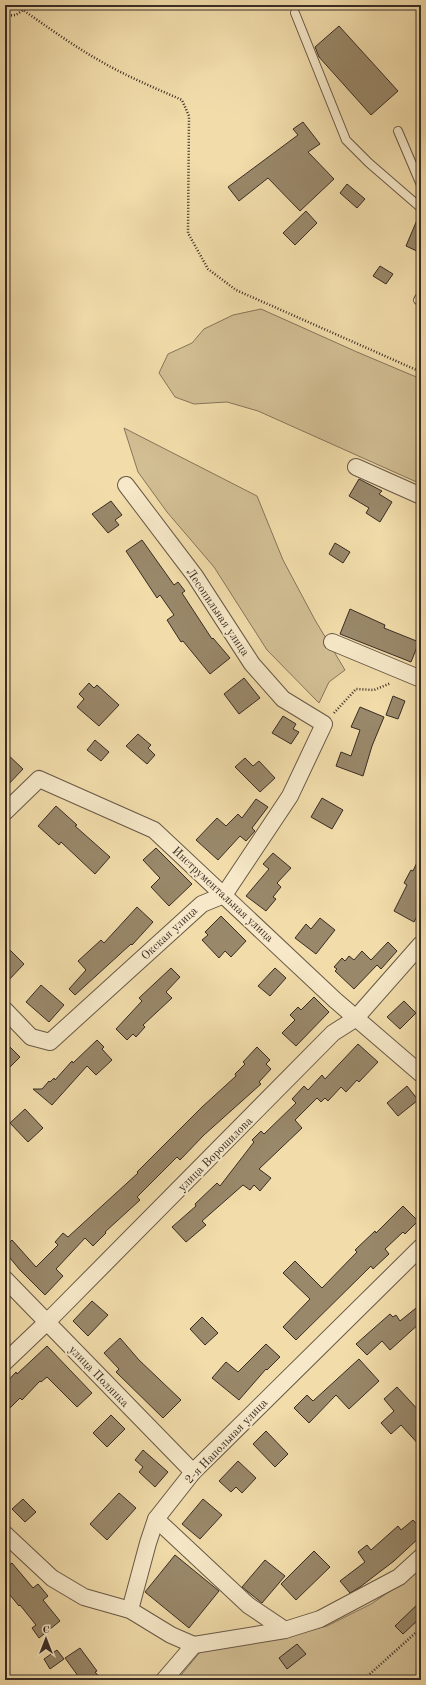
<svg xmlns="http://www.w3.org/2000/svg" width="426" height="1685" viewBox="0 0 426 1685" font-family="'Old Standard TT',serif">
	<rect width="100%" height="100%" fill="#f1dcaa"/>
	<filter id="stains"><feTurbulence type="fractalNoise" baseFrequency=".005" numOctaves="4"/><feColorMatrix values="0 0 0 0 .2 0 0 0 0 .09 0 0 0 0 .02 0 0 0 .5 -.17"/></filter>
	<radialGradient id="worn" r=".72"><stop offset=".6" stop-color="#630" stop-opacity="0"/><stop offset="1" stop-color="#630" stop-opacity=".3"/></radialGradient>
	<g fill="#d2be93" stroke="#86755c">
		<path d="M 261,309 L 357,352 L 421,379 L 421,484 L 258,411 L 227,402 L 194,404 L 175,397 L 159,373 L 168,354 L 192,343 L 204,329 L 233,315 Z"/>
		<path d="M 124,428 L 257,496 L 283,560 L 315,620 L 345,670 L 329,682 L 319,703 L 267,650 L 214,567 L 167,512 L 138,472 Z"/>
		<path d="M 421,1566 L 421,1680 L 177,1680 L 200,1652 L 289,1636 L 327,1626 L 371,1604 L 405,1581 Z"/>
	</g>
	<g fill="#99886a" stroke="#392c25">
		<path d="M 339,26 L 398,91 L 371,115 L 319,57 L 315,47 Z"/>
		<path d="M 303,122 L 320,144 L 308,152 L 334,179 L 300,211 L 268,178 L 239,201 L 228,187 L 298,135 L 293,129 Z"/>
		<path d="M 347,184 L 365,199 L 357,208 L 340,193 Z"/>
		<path d="M 306,211 L 317,223 L 295,245 L 283,233 Z"/>
		<path d="M 420,213 L 421,213 L 421,253 L 406,246 Z"/>
		<path d="M 380,266 L 393,274 L 386,284 L 373,276 Z"/>
		<path d="M 359,479 L 382,491 L 379,494 L 392,502 L 380,522 L 366,513 L 369,508 L 349,496 Z"/>
		<path d="M 111,501 L 122,515 L 115,520 L 119,525 L 108,533 L 92,514 Z"/>
		<path d="M 142,540 L 174,585 L 178,582 L 185,591 L 182,593 L 212,639 L 213,638 L 230,658 L 210,674 L 183,641 L 181,642 L 167,620 L 174,615 L 160,595 L 157,598 L 126,551 Z"/>
		<path d="M 335,543 L 350,552 L 343,563 L 329,554 Z"/>
		<path d="M 350,609 L 385,625 L 384,628 L 419,642 L 411,662 L 340,634 Z"/>
		<path d="M 244,678 L 260,698 L 239,714 L 224,694 Z"/>
		<path d="M 89,683 L 94,688 L 97,685 L 119,705 L 99,726 L 77,707 L 84,699 L 79,694 Z"/>
		<path d="M 393,696 L 405,701 L 398,719 L 386,715 Z"/>
		<path d="M 360,707 L 384,717 L 372,746 L 363,776 L 336,766 L 341,752 L 351,756 L 360,730 L 351,727 Z"/>
		<path d="M 283,716 L 296,724 L 293,729 L 299,732 L 291,744 L 272,733 Z"/>
		<path d="M 138,734 L 151,745 L 148,748 L 155,755 L 147,764 L 126,746 Z"/>
		<path d="M 95,740 L 109,752 L 101,761 L 87,750 Z"/>
		<path d="M 5,752 L 23,769 L 5,788 Z"/>
		<path d="M 245,758 L 253,766 L 259,761 L 275,778 L 260,792 L 235,767 Z"/>
		<path d="M 322,798 L 343,810 L 332,829 L 311,817 Z"/>
		<path d="M 256,799 L 268,807 L 252,828 L 255,831 L 246,841 L 240,836 L 218,860 L 196,840 L 217,818 L 226,826 L 238,814 L 242,818 Z"/>
		<path d="M 56,806 L 77,825 L 75,826 L 110,857 L 95,874 L 61,842 L 59,845 L 38,826 Z"/>
		<path d="M 156,848 L 192,884 L 169,906 L 151,887 L 160,878 L 143,860 Z"/>
		<path d="M 273,853 L 291,868 L 277,883 L 281,887 L 273,897 L 276,899 L 266,911 L 246,896 L 269,869 L 263,864 Z"/>
		<path d="M 421,854 L 421,908 L 414,922 L 394,911 L 407,885 L 404,883 L 411,870 L 413,871 Z"/>
		<path d="M 137,907 L 153,922 L 132,945 L 131,944 L 75,995 L 69,989 L 86,970 L 78,961 L 101,940 L 104,943 Z"/>
		<path d="M 221,916 L 246,941 L 231,957 L 225,951 L 219,958 L 202,940 L 208,935 L 205,932 Z"/>
		<path d="M 320,918 L 335,930 L 316,954 L 295,938 L 306,924 L 311,929 Z"/>
		<path d="M 388,942 L 397,951 L 381,969 L 377,965 L 354,989 L 335,971 L 337,969 L 334,967 L 342,958 L 345,961 L 349,956 L 354,960 L 362,951 L 371,960 Z"/>
		<path d="M 5,945 L 24,964 L 5,984 Z"/>
		<path d="M 171,968 L 180,977 L 166,992 L 172,998 L 143,1025 L 145,1027 L 136,1037 L 133,1034 L 127,1040 L 116,1029 L 142,1001 L 139,998 Z"/>
		<path d="M 275,968 L 286,978 L 270,996 L 258,986 Z"/>
		<path d="M 41,985 L 64,1005 L 49,1022 L 26,1002 Z"/>
		<path d="M 314,997 L 329,1012 L 296,1046 L 282,1033 L 295,1020 L 290,1015 L 298,1007 L 301,1010 Z"/>
		<path d="M 404,1001 L 416,1013 L 400,1029 L 387,1017 Z"/>
		<path d="M 97,1040 L 104,1047 L 102,1049 L 112,1060 L 96,1075 L 87,1066 L 52,1105 L 33,1089 L 42,1089 L 49,1081 L 50,1082 L 54,1078 L 55,1080 L 72,1061 L 73,1063 Z"/>
		<path d="M 5,1042 L 20,1057 L 5,1072 Z"/>
		<path d="M 358,1044 L 378,1062 L 359,1082 L 357,1080 L 346,1092 L 341,1087 L 328,1101 L 325,1098 L 321,1102 L 317,1098 L 295,1120 L 302,1128 L 259,1169 L 271,1178 L 260,1191 L 254,1185 L 250,1190 L 243,1185 L 202,1221 L 206,1225 L 186,1242 L 172,1227 L 196,1206 L 195,1204 L 217,1183 L 220,1186 L 254,1142 L 252,1140 L 261,1131 L 264,1134 L 296,1103 L 292,1099 L 304,1086 L 308,1090 L 322,1075 L 325,1079 Z"/>
		<path d="M 257,1047 L 270,1060 L 266,1064 L 271,1069 L 259,1082 L 261,1084 L 204,1135 L 180,1160 L 177,1157 L 137,1197 L 140,1200 L 105,1232 L 106,1233 L 93,1246 L 85,1238 L 56,1269 L 63,1276 L 45,1295 L 20,1270 L 5,1252 L 5,1247 L 12,1240 L 36,1267 L 58,1245 L 55,1242 L 63,1233 L 68,1237 L 138,1173 L 137,1172 L 202,1107 L 236,1076 L 235,1074 L 245,1064 L 243,1062 Z"/>
		<path d="M 407,1086 L 418,1100 L 398,1116 L 387,1103 Z"/>
		<path d="M 25,1109 L 43,1128 L 28,1142 L 10,1123 Z"/>
		<path d="M 403,1206 L 418,1221 L 405,1234 L 403,1232 L 385,1249 L 389,1254 L 373,1269 L 371,1266 L 296,1340 L 283,1327 L 310,1299 L 283,1273 L 295,1261 L 322,1288 L 357,1252 L 355,1250 L 375,1231 L 376,1233 Z"/>
		<path d="M 92,1301 L 108,1315 L 88,1336 L 73,1321 Z"/>
		<path d="M 421,1304 L 421,1322 L 390,1350 L 382,1341 L 367,1355 L 356,1344 L 390,1314 L 393,1317 L 396,1315 L 400,1321 Z"/>
		<path d="M 202,1317 L 218,1333 L 205,1345 L 190,1329 Z"/>
		<path d="M 120,1338 L 139,1360 L 181,1400 L 163,1418 L 116,1372 L 119,1369 L 104,1353 Z"/>
		<path d="M 266,1344 L 280,1357 L 267,1370 L 266,1369 L 239,1400 L 212,1378 L 226,1362 L 238,1372 Z"/>
		<path d="M 47,1346 L 92,1393 L 77,1407 L 47,1377 L 41,1382 L 40,1381 L 22,1400 L 20,1398 L 5,1413 L 5,1384 L 16,1372 L 17,1374 Z"/>
		<path d="M 359,1359 L 379,1381 L 349,1409 L 336,1395 L 309,1423 L 294,1408 L 307,1395 L 313,1401 Z"/>
		<path d="M 397,1387 L 421,1413 L 421,1447 L 401,1425 L 391,1434 L 381,1423 L 394,1411 L 384,1399 Z"/>
		<path d="M 111,1415 L 125,1429 L 107,1447 L 93,1433 Z"/>
		<path d="M 266,1431 L 288,1454 L 275,1467 L 253,1444 Z"/>
		<path d="M 143,1450 L 168,1472 L 155,1487 L 139,1472 L 143,1467 L 135,1460 Z"/>
		<path d="M 238,1461 L 256,1478 L 242,1493 L 236,1487 L 231,1492 L 219,1481 Z"/>
		<path d="M 119,1493 L 136,1508 L 107,1540 L 90,1524 Z"/>
		<path d="M 23,1499 L 36,1512 L 25,1522 L 12,1509 Z"/>
		<path d="M 203,1499 L 222,1515 L 200,1539 L 182,1524 Z"/>
		<path d="M 413,1520 L 421,1529 L 421,1536 L 394,1561 L 360,1587 L 350,1593 L 340,1581 L 365,1562 L 358,1552 L 367,1545 L 371,1550 L 398,1526 L 401,1530 Z"/>
		<path d="M 314,1551 L 330,1567 L 296,1600 L 281,1584 Z"/>
		<path d="M 175,1555 L 219,1591 L 189,1628 L 145,1592 Z"/>
		<path d="M 265,1560 L 285,1576 L 262,1603 L 242,1587 Z"/>
		<path d="M 12,1563 L 33,1588 L 38,1584 L 48,1596 L 43,1600 L 60,1621 L 39,1638 L 32,1628 L 36,1625 L 20,1605 L 19,1606 L 5,1589 L 5,1568 Z"/>
		<path d="M 421,1601 L 421,1617 L 403,1634 L 395,1626 Z"/>
		<path d="M 297,1644 L 306,1654 L 287,1669 L 279,1658 Z"/>
		<path d="M 80,1648 L 97,1671 L 95,1672 L 102,1680 L 81,1680 L 65,1658 Z"/>
		<path d="M 57,1650 L 64,1659 L 50,1669 L 44,1659 Z"/>
	</g>
	<g fill="none" stroke-linecap="round" stroke-linejoin="round">
		<defs>
			<g id="lane">
				<path d="M 295,13 L 346,140 L 369,163 L 421,208"/>
				<path d="M 398,131 L 421,185"/>
				<path d="M 421,295 L 418,300 L 421,302"/>
			</g>
			<g id="street">
				<path d="M 356,467 L 421,496"/>
				<path d="M 332,642 L 421,679"/>
				<path d="M 5,812 L 39,779 L 154,830 L 335,1000 L 421,1074"/>
				<path d="M 5,1010 L 31,1037 L 50,1042 L 202,904 L 224,895 L 290,796 L 324,724 L 283,699 L 252,664 L 195,576 L 126,485"/>
				<path d="M 5,1279 L 193,1472"/>
				<path d="M 5,1362 L 47,1322 L 333,1033 L 355,1019 L 421,944"/>
				<path d="M 5,1534 L 52,1578 L 84,1597 L 130,1610 L 171,1635 L 194,1645"/>
				<path d="M 130,1610 L 148,1543 L 156,1519"/>
				<path d="M 285,1630 L 248,1605 L 156,1519 L 193,1472 L 421,1247"/>
				<path d="M 194,1645 L 285,1630 L 320,1619 L 399,1577 L 421,1557"/>
				<path d="M 164,1680 L 194,1645"/>
			</g>
		</defs>
		<use href="#lane" stroke="#675846" stroke-width="10"/>
		<use href="#street" stroke="#675846" stroke-width="18"/>
		<g stroke="#392c25" stroke-width="2.5" stroke-dasharray="1 2" stroke-linecap="butt">
			<path d="M 5,16 L 16,15 L 23,10 C 49,28 75,47 102,62 C 128,77 155,88 182,100 L 189,116 L 188,233 L 208,269 L 236,290 L 421,372"/>
			<path d="M 334,713 L 356,689 L 374,690 L 391,683"/>
			<path d="M 363,1680 L 421,1628"/>
		</g>
		<use href="#lane" stroke="#f6e8c8" stroke-width="8"/>
		<use href="#street" stroke="#f6e8c8" stroke-width="16"/>
	</g>
	<g text-anchor="middle" stroke-width="4" stroke-linejoin="round" paint-order="stroke">
		<g font-size="12" fill="#392c25" stroke="#f6e8c8">
			<text transform="translate(218 612) rotate(56)" y="4">Лесопильная улица</text>
			<text transform="translate(223 894) rotate(43)" y="4">Инструментальная улица</text>
			<text transform="translate(169 933) rotate(-43)" y="4">Окская улица</text>
			<text transform="translate(215 1154) rotate(-45)" y="4">улица Ворошилова</text>
			<text transform="translate(99 1376) rotate(46)" y="4">улица Полянка</text>
			<text transform="translate(226 1441) rotate(-46)" y="4">2-я Напольная улица</text>
		</g>
	</g>
	<rect width="426" height="1685" fill="none" stroke="#f1dcaa" stroke-width="20"/>
	<rect x="6" y="6" width="414" height="1673" fill="none" stroke="#392c25" stroke-width="2"/>
	<rect x="10" y="10" width="406" height="1665" fill="none" stroke="#392c25"/>
	<g transform="translate(46 1639)" stroke="#f6e8c8" stroke-width="3" paint-order="stroke">
	<path d="M0-3L7 15L0 10L-7 15Z" fill="#392c25"/>
	<text y="-6" font-size="11" font-weight="bold" text-anchor="middle" fill="#392c25">С</text>
	</g>
	<rect width="100%" height="100%" filter="url(#stains)"/>
	<rect width="100%" height="100%" fill="url(#worn)"/>
</svg>
